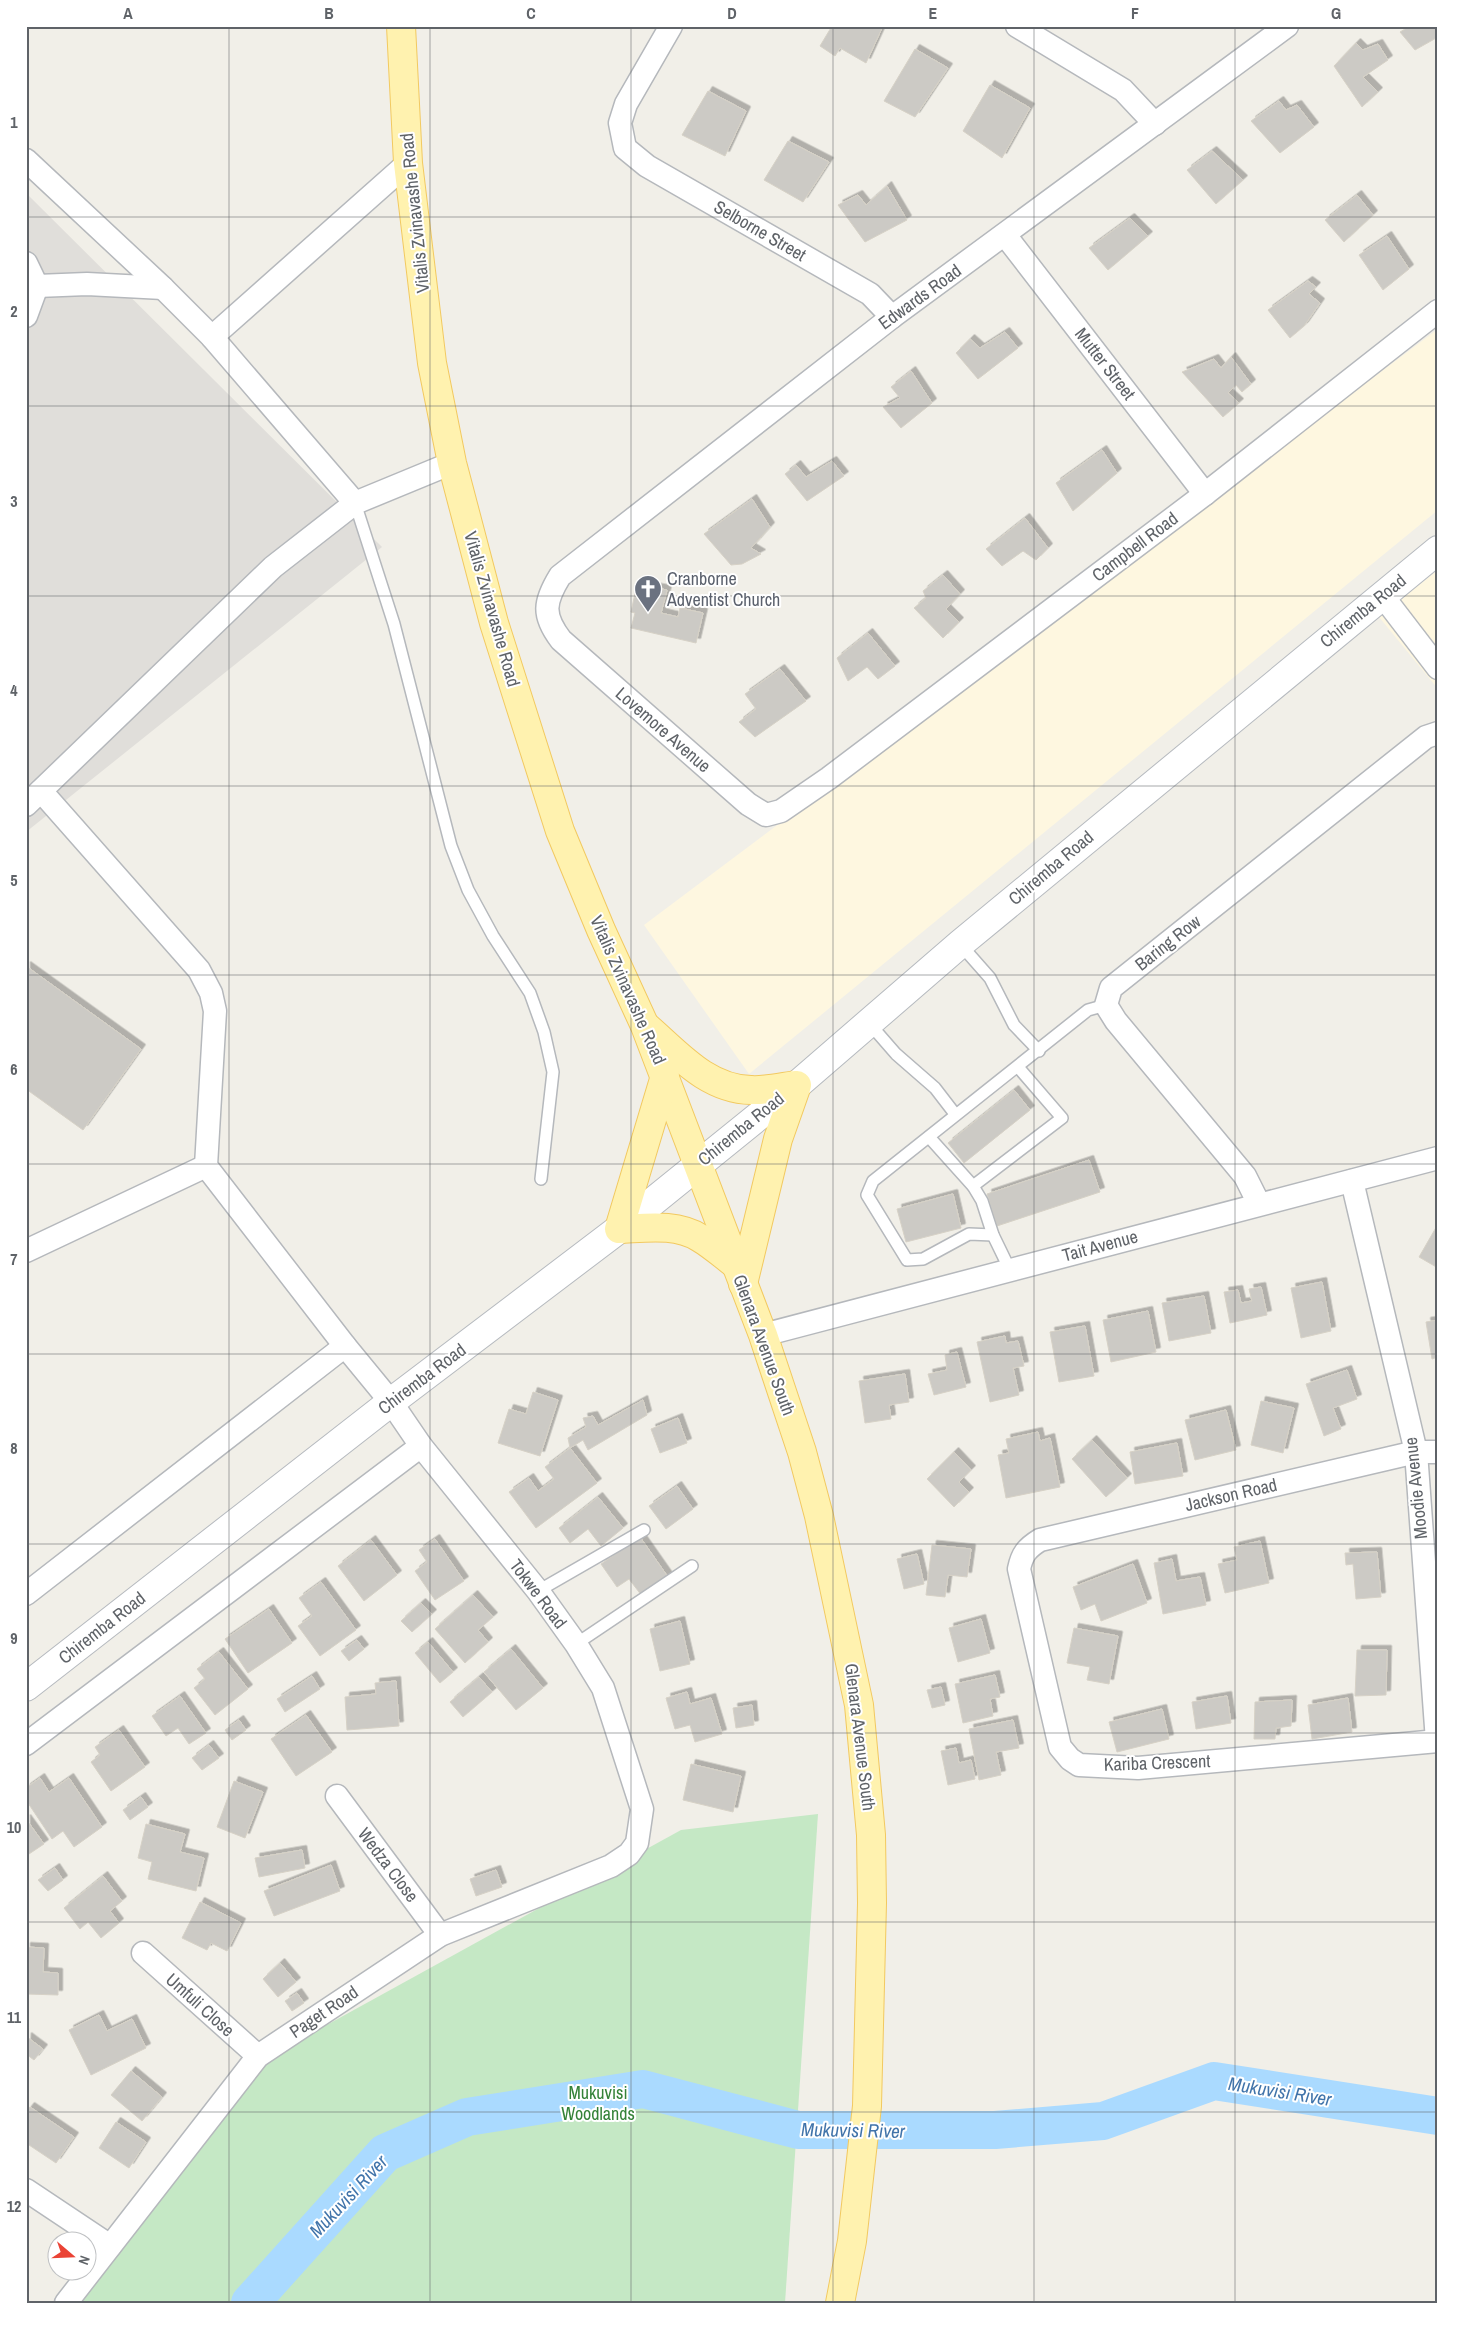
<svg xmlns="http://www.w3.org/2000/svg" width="1464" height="2329" viewBox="0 0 1464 2329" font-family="'Archivo Narrow',sans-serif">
	<defs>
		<filter id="shadow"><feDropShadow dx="4.5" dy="-4.5" stdDeviation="0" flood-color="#0004"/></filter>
	</defs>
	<rect width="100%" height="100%" fill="#f1efe8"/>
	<g fill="#fef7e0">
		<path d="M 1438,329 L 1438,510 L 749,1074 L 644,925 Z"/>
		<path d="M 1438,570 L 1438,689 L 1379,617 Z"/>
	</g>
	<path fill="#e0deda" d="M 26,193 L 382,547 L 26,832 Z"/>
	<path fill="#c5e8c5" d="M 818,1814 L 785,2303 L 73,2303 L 254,2065 L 681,1830 Z"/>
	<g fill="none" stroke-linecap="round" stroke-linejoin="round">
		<path stroke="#aadaff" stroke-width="38" d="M 250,2303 L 385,2153 L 467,2117 L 643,2089 L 798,2130 L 995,2130 L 1103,2121 L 1214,2081 L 1438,2116"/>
	</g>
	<g fill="#cccac5" stroke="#d6d1c6" filter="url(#shadow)">
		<path d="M 832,26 L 879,26 L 882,28 L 866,63 L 840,48 L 835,56 L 820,46 Z"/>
		<path d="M 1410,26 L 1438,26 L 1438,37 L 1415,50 L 1400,32 Z"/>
		<path d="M 1356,43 L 1363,50 L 1378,44 L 1388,60 L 1363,77 L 1378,92 L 1362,107 L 1334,66 Z"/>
		<path d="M 915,49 L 948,68 L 915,117 L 884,101 Z"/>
		<path d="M 990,85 L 1030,108 L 1002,158 L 963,131 Z"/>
		<path d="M 708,91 L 746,111 L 725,156 L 682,135 Z"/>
		<path d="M 1279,101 L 1286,110 L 1297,105 L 1314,127 L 1280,153 L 1251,121 Z"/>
		<path d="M 788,141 L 829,162 L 803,202 L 764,180 Z"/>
		<path d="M 1212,151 L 1243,180 L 1216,204 L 1187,170 Z"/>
		<path d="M 887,186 L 907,220 L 865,242 L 838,205 L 858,195 L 866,205 Z"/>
		<path d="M 1357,195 L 1373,215 L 1344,242 L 1325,220 Z"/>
		<path d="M 1130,218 L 1148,236 L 1108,270 L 1089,248 Z"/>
		<path d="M 1387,236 L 1409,269 L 1383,290 L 1359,255 Z"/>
		<path d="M 1308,281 L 1316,287 L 1309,294 L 1320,303 L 1304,326 L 1290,338 L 1268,310 Z"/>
		<path d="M 1005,332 L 1018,348 L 978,379 L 956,353 L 970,339 L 980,348 Z"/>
		<path d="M 1231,357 L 1251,384 L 1242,392 L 1236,385 L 1228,393 L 1239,403 L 1223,417 L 1182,372 L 1214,359 L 1221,368 Z"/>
		<path d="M 911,371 L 932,403 L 901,428 L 883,407 L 900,398 L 891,387 Z"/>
		<path d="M 1102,450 L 1117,473 L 1073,511 L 1056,483 Z"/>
		<path d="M 832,461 L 844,476 L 807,501 L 785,474 L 796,465 L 806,477 Z"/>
		<path d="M 752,499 L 770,527 L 751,548 L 761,554 L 742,564 L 731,565 L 704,534 Z"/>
		<path d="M 1025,518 L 1048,548 L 1036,560 L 1023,551 L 1002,566 L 986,549 Z"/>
		<path d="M 943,575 L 960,594 L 946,609 L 959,622 L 943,638 L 914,608 L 926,598 L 923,591 Z"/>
		<path d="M 637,584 L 667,590 L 661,613 L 678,617 L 680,608 L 703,613 L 696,643 L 631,628 L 635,613 L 631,612 Z"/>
		<path d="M 868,633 L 895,666 L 878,679 L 867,667 L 848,681 L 837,658 Z"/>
		<path d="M 780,669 L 806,701 L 755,737 L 739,722 L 756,709 L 745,694 Z"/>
		<path d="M 26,966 L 141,1049 L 83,1130 L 26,1089 Z"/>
		<path d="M 1014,1090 L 1030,1110 L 964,1163 L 948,1143 Z"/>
		<path d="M 1089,1160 L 1100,1192 L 997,1226 L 987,1194 Z"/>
		<path d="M 953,1194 L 961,1228 L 906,1242 L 897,1209 Z"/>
		<path d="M 1438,1224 L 1438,1268 L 1419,1257 Z"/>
		<path d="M 1322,1282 L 1331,1331 L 1301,1338 L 1291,1288 Z"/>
		<path d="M 1261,1287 L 1267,1315 L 1230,1323 L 1224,1292 L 1238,1290 L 1241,1303 L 1252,1301 L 1249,1289 Z"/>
		<path d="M 1204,1296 L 1211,1333 L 1169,1341 L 1162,1303 Z"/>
		<path d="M 1148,1311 L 1156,1352 L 1111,1362 L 1103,1320 Z"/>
		<path d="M 1438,1320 L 1438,1357 L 1432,1359 L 1426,1322 Z"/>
		<path d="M 1085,1326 L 1094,1376 L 1059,1382 L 1050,1332 Z"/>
		<path d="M 1005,1336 L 1006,1343 L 1018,1341 L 1024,1366 L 1013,1368 L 1019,1395 L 990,1402 L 977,1342 Z"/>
		<path d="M 957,1352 L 966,1387 L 934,1395 L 928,1374 L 947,1370 L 945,1355 Z"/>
		<path d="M 1347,1370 L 1357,1399 L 1333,1408 L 1341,1429 L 1324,1436 L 1306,1384 Z"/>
		<path d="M 905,1374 L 909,1402 L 889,1405 L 891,1419 L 865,1423 L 859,1381 Z"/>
		<path d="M 533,1392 L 558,1400 L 540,1456 L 498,1443 L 509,1409 L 526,1414 Z"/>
		<path d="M 643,1400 L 647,1415 L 588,1450 L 583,1440 L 570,1448 L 568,1438 L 586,1427 L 583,1418 L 593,1416 L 598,1425 Z"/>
		<path d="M 1261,1401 L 1294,1408 L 1283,1453 L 1251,1445 Z"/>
		<path d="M 1226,1410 L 1236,1450 L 1195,1460 L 1185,1420 Z"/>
		<path d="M 678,1418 L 687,1443 L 660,1453 L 651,1429 Z"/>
		<path d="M 1038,1432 L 1040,1441 L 1050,1438 L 1060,1487 L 1006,1498 L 998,1455 L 1009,1453 L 1006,1439 Z"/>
		<path d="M 1092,1440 L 1127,1478 L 1106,1497 L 1072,1459 Z"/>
		<path d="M 1177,1443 L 1183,1476 L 1135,1484 L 1130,1452 Z"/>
		<path d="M 570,1448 L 597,1483 L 536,1528 L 509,1492 L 529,1478 L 538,1491 L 554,1479 L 545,1467 Z"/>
		<path d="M 954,1452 L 971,1470 L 959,1482 L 969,1492 L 954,1507 L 927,1479 Z"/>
		<path d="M 677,1486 L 693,1509 L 666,1529 L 649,1506 Z"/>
		<path d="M 598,1497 L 623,1528 L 601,1546 L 588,1529 L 570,1543 L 559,1528 Z"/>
		<path d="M 640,1537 L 668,1577 L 642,1596 L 629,1579 L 617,1587 L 601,1564 Z"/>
		<path d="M 435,1539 L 464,1581 L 435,1600 L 415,1571 L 427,1562 L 419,1550 Z"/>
		<path d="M 371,1540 L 397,1575 L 364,1601 L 338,1566 Z"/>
		<path d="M 1260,1541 L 1269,1583 L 1225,1593 L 1218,1564 L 1237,1560 L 1234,1547 Z"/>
		<path d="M 932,1545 L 971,1549 L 967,1577 L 948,1575 L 945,1597 L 926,1595 Z"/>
		<path d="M 1377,1552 L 1381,1597 L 1356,1599 L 1353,1564 L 1346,1565 L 1345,1553 Z"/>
		<path d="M 917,1554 L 924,1584 L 904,1589 L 897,1559 Z"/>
		<path d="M 1172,1559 L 1176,1581 L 1200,1577 L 1206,1605 L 1163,1614 L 1154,1563 Z"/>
		<path d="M 1133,1564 L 1147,1603 L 1101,1621 L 1095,1604 L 1081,1610 L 1073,1587 Z"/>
		<path d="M 321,1582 L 356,1630 L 320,1656 L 298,1626 L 312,1616 L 299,1598 Z"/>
		<path d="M 473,1595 L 493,1617 L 478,1630 L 488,1642 L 465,1663 L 435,1629 Z"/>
		<path d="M 421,1603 L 432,1614 L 412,1632 L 401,1621 Z"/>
		<path d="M 269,1609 L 292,1643 L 248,1673 L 225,1639 Z"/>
		<path d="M 981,1619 L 990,1653 L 958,1662 L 949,1628 Z"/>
		<path d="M 680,1621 L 690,1664 L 660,1671 L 650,1629 Z"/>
		<path d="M 1074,1628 L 1118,1636 L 1109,1684 L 1087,1680 L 1090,1667 L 1067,1663 Z"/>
		<path d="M 357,1640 L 364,1649 L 349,1661 L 341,1651 Z"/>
		<path d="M 428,1642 L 453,1672 L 440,1683 L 415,1653 Z"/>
		<path d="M 511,1649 L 543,1688 L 516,1710 L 484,1672 Z"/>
		<path d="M 1357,1650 L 1387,1650 L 1386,1695 L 1355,1696 Z"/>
		<path d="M 219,1652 L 248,1689 L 215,1715 L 194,1688 L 205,1679 L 197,1669 Z"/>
		<path d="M 995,1675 L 1000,1697 L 990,1699 L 993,1716 L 963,1723 L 955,1684 Z"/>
		<path d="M 312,1676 L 320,1689 L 285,1712 L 277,1699 Z"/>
		<path d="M 479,1677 L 492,1692 L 463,1717 L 450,1702 Z"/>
		<path d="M 396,1681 L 399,1726 L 347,1730 L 345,1697 L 376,1694 L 375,1683 Z"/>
		<path d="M 941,1687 L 945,1705 L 932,1708 L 927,1690 Z"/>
		<path d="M 687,1692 L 690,1704 L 711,1698 L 722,1734 L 695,1742 L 690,1725 L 675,1729 L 666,1698 Z"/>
		<path d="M 180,1696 L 206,1733 L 189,1744 L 178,1728 L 166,1736 L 152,1716 Z"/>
		<path d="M 1227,1696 L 1231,1723 L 1196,1729 L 1192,1702 Z"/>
		<path d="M 1348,1698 L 1352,1732 L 1312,1739 L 1308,1705 Z"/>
		<path d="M 1292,1700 L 1291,1726 L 1276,1728 L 1275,1739 L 1254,1739 L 1255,1702 Z"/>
		<path d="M 752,1705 L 754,1725 L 736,1728 L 733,1708 Z"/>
		<path d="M 1162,1709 L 1169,1739 L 1117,1752 L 1109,1722 Z"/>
		<path d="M 306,1715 L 332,1752 L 296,1776 L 271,1739 Z"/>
		<path d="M 239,1720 L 246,1730 L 232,1740 L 225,1730 Z"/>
		<path d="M 1013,1720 L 1019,1748 L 996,1752 L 1001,1775 L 979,1780 L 969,1729 Z"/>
		<path d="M 119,1730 L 145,1767 L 111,1791 L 91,1762 L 100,1755 L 95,1747 Z"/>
		<path d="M 209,1745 L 219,1758 L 202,1770 L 192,1758 Z"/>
		<path d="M 956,1748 L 959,1763 L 971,1760 L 975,1779 L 948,1785 L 941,1751 Z"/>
		<path d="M 691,1764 L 741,1776 L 733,1812 L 683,1800 Z"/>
		<path d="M 40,1778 L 49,1792 L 69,1778 L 102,1827 L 74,1847 L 63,1831 L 52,1839 L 26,1800 L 26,1788 Z"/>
		<path d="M 234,1781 L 263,1792 L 245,1838 L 217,1827 Z"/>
		<path d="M 141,1797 L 148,1807 L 130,1820 L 123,1810 Z"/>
		<path d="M 26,1819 L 44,1844 L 26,1856 Z"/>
		<path d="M 146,1824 L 185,1834 L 180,1852 L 204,1858 L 196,1891 L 148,1879 L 152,1862 L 138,1858 Z"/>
		<path d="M 302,1850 L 305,1868 L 259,1877 L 255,1858 Z"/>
		<path d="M 331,1865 L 340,1891 L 274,1916 L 264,1891 Z"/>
		<path d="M 55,1868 L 63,1880 L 48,1891 L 38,1880 Z"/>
		<path d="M 496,1870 L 502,1887 L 476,1896 L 470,1879 Z"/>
		<path d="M 103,1876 L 122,1901 L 110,1911 L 119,1923 L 101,1938 L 88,1922 L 80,1929 L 64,1908 Z"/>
		<path d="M 200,1902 L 241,1923 L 227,1951 L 211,1943 L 207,1950 L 182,1938 Z"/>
		<path d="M 26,1947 L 44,1948 L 43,1972 L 58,1973 L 58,1995 L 26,1994 Z"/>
		<path d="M 280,1963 L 296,1982 L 278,1997 L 263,1979 Z"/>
		<path d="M 297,1993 L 304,2003 L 292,2011 L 285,2001 Z"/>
		<path d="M 99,2015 L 107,2031 L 132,2019 L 146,2048 L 91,2075 L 69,2030 Z"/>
		<path d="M 27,2037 L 43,2049 L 34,2060 L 26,2054 Z"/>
		<path d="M 131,2071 L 162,2097 L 142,2121 L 111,2095 Z"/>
		<path d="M 30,2107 L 74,2137 L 56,2163 L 26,2143 L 26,2112 Z"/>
		<path d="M 116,2122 L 146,2142 L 129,2168 L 99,2148 Z"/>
	</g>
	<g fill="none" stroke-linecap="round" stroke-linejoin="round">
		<defs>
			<g id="lane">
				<path d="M 355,503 L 394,624 L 451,846 L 468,890 L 493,936 L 530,993 L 544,1032 L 553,1072 L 541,1179"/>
				<path d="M 960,944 L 990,978 L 1014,1025 L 1039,1051"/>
				<path d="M 869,1023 L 896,1054 L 935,1088 L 955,1114"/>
				<path d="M 929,1137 L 973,1186 L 982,1201 L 993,1235 L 1010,1270"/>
				<path d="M 973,1186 L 1062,1118 L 1018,1067"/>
				<path d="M 993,1235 L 969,1234 L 923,1259 L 907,1260 L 867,1195 L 873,1181 L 1088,1010 L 1106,1005"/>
				<path d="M 538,1591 L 644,1530"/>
				<path d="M 576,1644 L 692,1566"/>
			</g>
			<g id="street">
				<path d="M 671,26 L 626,104 L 620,123 L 625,148 L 647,166 L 870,294 L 892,317"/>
				<path d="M 1017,26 L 1123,90 L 1155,124"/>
				<path d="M 1287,26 L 892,317 L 560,576 C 544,602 542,615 561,640 L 748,804 L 766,815 L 781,811 L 829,778 L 1205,494 L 1438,311"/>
				<path d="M 26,160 L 163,288 L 212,337 L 355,503"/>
				<path d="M 1005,235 L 1205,494"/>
				<path d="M 26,263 L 37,286 L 87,284 L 163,288"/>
				<path d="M 26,316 L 37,286"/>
				<path d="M 212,337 L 408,163"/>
				<path d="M 1382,595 L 1438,668"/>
				<path d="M 41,791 L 199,970 L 211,993 L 215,1011 L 206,1166 L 345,1346 L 391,1402 L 421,1446 L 538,1591 L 576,1644 L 603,1688 L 642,1809 L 637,1843 L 629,1854 L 611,1866 L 440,1935 L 258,2056 L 66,2303"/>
				<path d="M 26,805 L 273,567 L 355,503 L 452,463"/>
				<path d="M 1352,1181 L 1416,1452 L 1437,1741"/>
				<path d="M 1259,1204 L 1245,1176 L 1116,1021 L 1106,1005 L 1111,988 L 1426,737 L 1438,733"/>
				<path d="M 26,1251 L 206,1166"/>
				<path d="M 763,1335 L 1438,1158"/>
				<path d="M 1438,1452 L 1416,1452 L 1040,1540 C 1027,1548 1022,1554 1019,1569 L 1060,1747 L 1070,1759 L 1079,1765 L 1138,1768 L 1438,1741"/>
				<path d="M 26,1594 L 345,1346"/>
				<path d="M 26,1744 L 421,1446"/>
				<path d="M 337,1796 L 440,1935"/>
				<path d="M 143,1953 L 258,2056"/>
				<path d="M 26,2190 L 110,2246"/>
			</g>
			<path id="secondary" d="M 26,1687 L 391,1402 L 619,1229 L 797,1085 L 960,944 L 1438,550"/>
			<g id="primary">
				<path d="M 401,26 L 408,163 L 432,363 L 452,463 L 494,623 L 560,831 L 601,930 L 645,1026 L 763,1335 L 802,1452 L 819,1516 L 859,1705 L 871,1835 L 872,1903 L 867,2106 L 852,2241 L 840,2303"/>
				<path d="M 648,1028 C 678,1054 707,1089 751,1090 C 765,1091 782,1087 797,1085 L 778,1139 L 743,1284"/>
				<path d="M 665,1076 L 619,1229 C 646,1228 676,1223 700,1238 C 712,1245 723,1255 735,1264"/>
			</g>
		</defs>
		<use href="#lane" stroke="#b5b8bc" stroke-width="14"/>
		<use href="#street" stroke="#b5b8bc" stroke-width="25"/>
		<use href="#secondary" stroke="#b6babf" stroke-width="30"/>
		<use href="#primary" stroke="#f2c960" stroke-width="30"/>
		<use href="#lane" stroke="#fff" stroke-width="11"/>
		<use href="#street" stroke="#fff" stroke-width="22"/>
		<use href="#secondary" stroke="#fff" stroke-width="28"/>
		<use href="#primary" stroke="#fff2af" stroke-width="28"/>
	</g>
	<path fill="none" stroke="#5f6368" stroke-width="1" stroke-opacity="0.55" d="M 229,26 L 229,2303M 430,26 L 430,2303M 631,26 L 631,2303M 833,26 L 833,2303M 1034,26 L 1034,2303M 1235,26 L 1235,2303M 26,217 L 1438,217M 26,406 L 1438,406M 26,596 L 1438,596M 26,786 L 1438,786M 26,975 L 1438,975M 26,1164 L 1438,1164M 26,1354 L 1438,1354M 26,1544 L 1438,1544M 26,1733 L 1438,1733M 26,1922 L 1438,1922M 26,2112 L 1438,2112"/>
	<defs>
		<symbol id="church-pin" viewBox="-11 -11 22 30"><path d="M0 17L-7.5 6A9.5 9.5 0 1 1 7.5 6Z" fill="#6b7280" stroke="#fff"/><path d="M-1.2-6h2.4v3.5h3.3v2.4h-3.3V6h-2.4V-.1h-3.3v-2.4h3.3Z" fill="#fff"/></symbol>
	</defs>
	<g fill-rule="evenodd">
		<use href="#church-pin" x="632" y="573" width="32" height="43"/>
	</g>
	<g text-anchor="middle" stroke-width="4" stroke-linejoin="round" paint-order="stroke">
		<g font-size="18" fill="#5f6368" stroke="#fff">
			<text transform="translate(415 213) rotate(-96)" y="6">Vitalis Zvinavashe Road</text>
			<text transform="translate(760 231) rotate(30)" y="6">Selborne Street</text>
			<text transform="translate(920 297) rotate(-36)" y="6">Edwards Road</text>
			<text transform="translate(1105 364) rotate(52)" y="6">Mutter Street</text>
			<text transform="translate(1135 547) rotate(-37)" y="6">Campbell Road</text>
			<text transform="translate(492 609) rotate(74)" y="6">Vitalis Zvinavashe Road</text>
			<text transform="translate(1363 611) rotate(-39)" y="6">Chiremba Road</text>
			<text transform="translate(663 730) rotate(41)" y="6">Lovemore Avenue</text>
			<text transform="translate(1051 868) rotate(-40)" y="6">Chiremba Road</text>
			<text transform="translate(1168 943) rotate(-38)" y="6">Baring Row</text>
			<text transform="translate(628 990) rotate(66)" y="6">Vitalis Zvinavashe Road</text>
			<text transform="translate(741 1129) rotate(-39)" y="6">Chiremba Road</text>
			<text transform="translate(1100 1246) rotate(-15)" y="6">Tait Avenue</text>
			<text transform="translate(764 1345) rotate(70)" y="6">Glenara Avenue South</text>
			<text transform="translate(422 1379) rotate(-37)" y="6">Chiremba Road</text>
			<text transform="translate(1416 1488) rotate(-96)" y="6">Moodie Avenue</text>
			<text transform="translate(1231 1495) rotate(-13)" y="6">Jackson Road</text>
			<text transform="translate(538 1594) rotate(53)" y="6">Tokwe Road</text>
			<text transform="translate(102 1628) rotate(-38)" y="6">Chiremba Road</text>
			<text transform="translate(860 1737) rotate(83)" y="6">Glenara Avenue South</text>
			<text transform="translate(1157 1763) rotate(-2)" y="6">Kariba Crescent</text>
			<text transform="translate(388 1865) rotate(53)" y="6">Wedza Close</text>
			<text transform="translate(200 2005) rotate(42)" y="6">Umfuli Close</text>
			<text transform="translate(324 2012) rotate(-34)" y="6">Paget Road</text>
		</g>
		<g font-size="18" fill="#5b616d" stroke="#fff" text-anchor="start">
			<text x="667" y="585">Cranborne<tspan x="667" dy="21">Adventist Church</tspan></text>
		</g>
		<g font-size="18" fill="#348238" stroke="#fff">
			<text x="598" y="2099">Mukuvisi<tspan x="598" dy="21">Woodlands</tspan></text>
		</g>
		<g font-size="19" font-style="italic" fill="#4174aa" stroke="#fff">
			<text transform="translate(1280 2091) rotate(9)" y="7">Mukuvisi River</text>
			<text transform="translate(853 2130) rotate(1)" y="7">Mukuvisi River</text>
			<text transform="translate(348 2196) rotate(-47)" y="7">Mukuvisi River</text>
		</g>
	</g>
	<rect width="1464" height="2329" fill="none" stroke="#ffffff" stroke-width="55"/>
	<g transform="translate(72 2256) rotate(109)"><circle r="24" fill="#ffffff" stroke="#bfc1c3"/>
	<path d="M0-4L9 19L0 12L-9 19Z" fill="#ea4335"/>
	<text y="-8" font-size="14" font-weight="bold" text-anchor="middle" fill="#5f6368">N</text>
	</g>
	<rect x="28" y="28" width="1408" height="2274" fill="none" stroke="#5f6368" stroke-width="2"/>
	<g font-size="16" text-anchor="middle" font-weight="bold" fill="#5f6368">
		<text x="128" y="19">A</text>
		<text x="329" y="19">B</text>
		<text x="531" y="19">C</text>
		<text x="732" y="19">D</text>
		<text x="933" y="19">E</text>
		<text x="1135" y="19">F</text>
		<text x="1336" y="19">G</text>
		<text x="14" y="128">1</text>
		<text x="14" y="317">2</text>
		<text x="14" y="507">3</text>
		<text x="14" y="696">4</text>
		<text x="14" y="886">5</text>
		<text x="14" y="1075">6</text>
		<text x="14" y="1265">7</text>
		<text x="14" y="1454">8</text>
		<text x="14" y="1644">9</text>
		<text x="14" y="1833">10</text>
		<text x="14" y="2023">11</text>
		<text x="14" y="2212">12</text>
	</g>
</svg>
